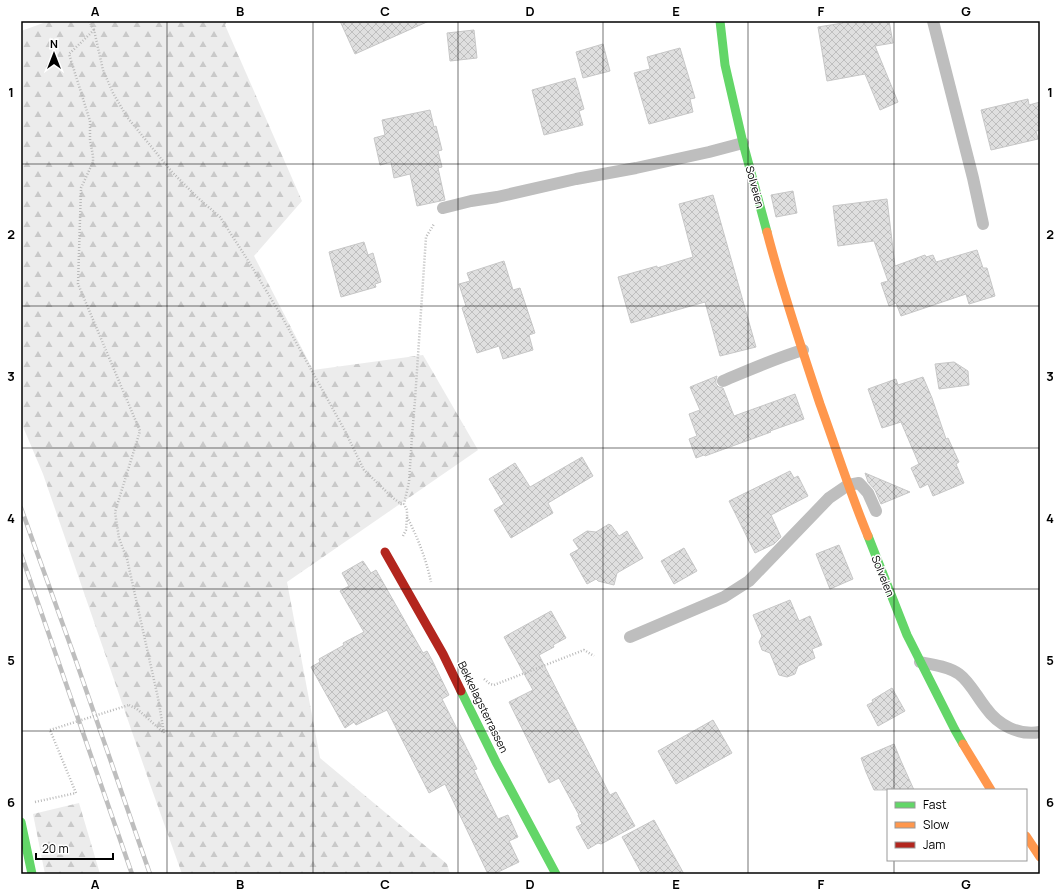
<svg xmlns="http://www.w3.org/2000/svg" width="1061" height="895" viewBox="0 0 1061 895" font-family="Manrope,sans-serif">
	<defs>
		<pattern id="forest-firs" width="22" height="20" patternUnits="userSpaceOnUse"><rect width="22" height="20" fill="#ececec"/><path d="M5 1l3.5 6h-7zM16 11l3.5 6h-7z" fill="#c9c9c9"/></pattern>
		<pattern id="building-cross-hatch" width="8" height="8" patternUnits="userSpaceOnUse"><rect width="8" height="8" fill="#dfdfdf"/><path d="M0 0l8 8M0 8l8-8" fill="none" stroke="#bebebe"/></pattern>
	</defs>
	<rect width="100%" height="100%" fill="#fff"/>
	<g fill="url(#forest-firs)">
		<path d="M 49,21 L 227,21 L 225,25 L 302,201 L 254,256 L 313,370 L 423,355 L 478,450 L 287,582 L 320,758 L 447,864 L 450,874 L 182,874 L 151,787 L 43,474 L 21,422 L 21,31 Z"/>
		<path d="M 79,803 L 100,874 L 45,874 L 33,814 Z"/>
	</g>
	<g fill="url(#building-cross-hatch)" stroke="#c7c7c7">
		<path d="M 340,21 L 429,21 L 355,54 Z"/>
		<path d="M 842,21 L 889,21 L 893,43 L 875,46 L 898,102 L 880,110 L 865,74 L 827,81 L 818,27 L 843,23 Z"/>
		<path d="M 474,30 L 477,58 L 450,61 L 447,33 Z"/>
		<path d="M 603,44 L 610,71 L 583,78 L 576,52 Z"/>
		<path d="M 680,48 L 695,98 L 690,99 L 693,112 L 649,124 L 634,73 L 650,69 L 647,57 Z"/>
		<path d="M 575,78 L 584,109 L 579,111 L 583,125 L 544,135 L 532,90 Z"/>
		<path d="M 1028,99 L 1029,105 L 1040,102 L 1040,130 L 1036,131 L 1038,139 L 991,150 L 981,110 Z"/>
		<path d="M 430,110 L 434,127 L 436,126 L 442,150 L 438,151 L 442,167 L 438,168 L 445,200 L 417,206 L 410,174 L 394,178 L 391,162 L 380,165 L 374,138 L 385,135 L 382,120 Z"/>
		<path d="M 793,191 L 797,213 L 776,217 L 771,195 Z"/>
		<path d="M 713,195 L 756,347 L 720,356 L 705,302 L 631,323 L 618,277 L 657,266 L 657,268 L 693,257 L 679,204 Z"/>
		<path d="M 887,199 L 895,266 L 925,255 L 926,257 L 933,255 L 936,262 L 977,250 L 983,268 L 987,268 L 995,296 L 969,304 L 966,294 L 901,316 L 896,303 L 889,306 L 881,283 L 888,281 L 874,241 L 838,246 L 833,206 Z"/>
		<path d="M 364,242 L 368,255 L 373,253 L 381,282 L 375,284 L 376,287 L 341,297 L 329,252 Z"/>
		<path d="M 504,261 L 513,290 L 520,288 L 535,333 L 529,335 L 533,350 L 503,359 L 499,346 L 477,353 L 462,308 L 466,306 L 459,284 L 470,281 L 467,273 Z"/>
		<path d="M 954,362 L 968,371 L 969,385 L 939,389 L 935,364 Z"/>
		<path d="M 717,376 L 716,380 L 716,384 L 719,387 L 723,388 L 734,416 L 795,394 L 804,419 L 770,431 L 771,432 L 705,456 L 704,455 L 696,458 L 689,439 L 697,436 L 689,414 L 700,410 L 690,387 Z"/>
		<path d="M 923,377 L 932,398 L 946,439 L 948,438 L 959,462 L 956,464 L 964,483 L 933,496 L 928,484 L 920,488 L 911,468 L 919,464 L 901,422 L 882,428 L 868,389 L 896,379 L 898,385 Z"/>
		<path d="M 582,457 L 593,476 L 548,503 L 553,513 L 511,538 L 494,510 L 504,504 L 489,479 L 515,463 L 530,487 Z"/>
		<path d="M 790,471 L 794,478 L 798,476 L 808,496 L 771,515 L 781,537 L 774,544 L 755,553 L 729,501 Z"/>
		<path d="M 865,473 L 910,492 L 881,504 L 875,490 L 868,482 Z"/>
		<path d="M 609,524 L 610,525 L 611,525 L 619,536 L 627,531 L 643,558 L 617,573 L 614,585 L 598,581 L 596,579 L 587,584 L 570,554 L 579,549 L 573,540 L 587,531 L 596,532 Z"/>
		<path d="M 839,545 L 853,579 L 830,589 L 816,554 Z"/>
		<path d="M 684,548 L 697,571 L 674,584 L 661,561 Z"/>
		<path d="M 363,561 L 371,573 L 376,570 L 423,653 L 427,651 L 432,660 L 449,695 L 442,699 L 477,769 L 474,770 L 498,819 L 508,815 L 518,837 L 509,841 L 519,862 L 494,874 L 488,874 L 445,784 L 429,793 L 387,710 L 356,725 L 354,722 L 345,728 L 311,667 L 320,662 L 319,659 L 344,645 L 343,643 L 364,632 L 340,591 L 349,586 L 342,573 Z"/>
		<path d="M 790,600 L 799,621 L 810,616 L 822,645 L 812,649 L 815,658 L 798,666 L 795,674 L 787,677 L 779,675 L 770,653 L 762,650 L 759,642 L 762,636 L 753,615 Z"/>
		<path d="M 551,611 L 566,638 L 553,645 L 554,647 L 539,655 L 610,795 L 616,792 L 635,826 L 601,844 L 598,843 L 588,849 L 576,827 L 582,824 L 578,815 L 579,815 L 559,778 L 549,783 L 509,702 L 533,690 L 504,637 Z"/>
		<path d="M 892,688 L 905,711 L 878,726 L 867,705 L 873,702 L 872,700 Z"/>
		<path d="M 713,720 L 732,753 L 676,784 L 658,751 Z"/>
		<path d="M 894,744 L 901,761 L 914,790 L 874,790 L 866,772 L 861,758 Z"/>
		<path d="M 654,820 L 684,874 L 642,874 L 622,837 Z"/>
	</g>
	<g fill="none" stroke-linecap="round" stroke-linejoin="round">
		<g stroke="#b9b9b9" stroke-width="2.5" stroke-dasharray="1 2" stroke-linecap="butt">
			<path d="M 89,21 L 94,30"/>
			<path d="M 407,517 C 418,538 426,559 431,582"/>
			<path d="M 403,536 L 406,530 L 407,517 L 407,510 L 404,504 L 409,482 L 412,436 L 415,400 L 426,237 L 434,224"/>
			<path d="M 484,679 L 490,684 L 494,685 L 584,650 L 594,656"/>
			<path d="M 129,705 L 137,709 L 164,733"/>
			<path d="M 164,733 L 158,698 L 127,559 L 119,538 L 115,512 L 140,431 L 78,284 L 81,188 L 93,162 L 93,156 L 90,140 L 90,121 L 69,54 L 94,30 L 103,70 L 113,93 L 127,117 L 172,172 L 198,198 L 220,217 L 249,262 L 282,317 L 344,429 L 364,470 L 393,498 L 401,504 L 404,504"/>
			<path d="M 35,802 L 76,793 L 50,730"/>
		</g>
		<g stroke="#bebebe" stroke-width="12">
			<path d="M 933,21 L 973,178 L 983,224"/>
			<path d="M 443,208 L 471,201 L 497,197 L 576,179 L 636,168 L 709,152 L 743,143"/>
			<path d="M 723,381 C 749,370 776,358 803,350"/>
			<path d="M 630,637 L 724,597 L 749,581 L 829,498 L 848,485 L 859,483 L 868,493 L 876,511"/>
			<path d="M 920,662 C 933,665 948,666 959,674 C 970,682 977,697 986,708 C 998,725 1019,736 1040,732"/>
		</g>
		<g stroke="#63d668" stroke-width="9">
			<path d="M 720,21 L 725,65 L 743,143 L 767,232"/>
			<path d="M 868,536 L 907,635 L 955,730 L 963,744"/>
			<path d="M 461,691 L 496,762 L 556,874"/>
			<path d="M 21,822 L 32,874"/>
		</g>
		<g stroke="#ff974d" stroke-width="9">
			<path d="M 767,232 C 782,290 801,347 820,404 C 836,448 850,493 868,536"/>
			<path d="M 963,744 L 991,790"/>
			<path d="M 1026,836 L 1040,857"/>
		</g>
		<path stroke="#b3261e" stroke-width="9" d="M 385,552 L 443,654 L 461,691"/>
		<defs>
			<g id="rail">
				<path d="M 21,508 L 76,661 L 150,874"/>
				<path d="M 21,554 L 132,874"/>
			</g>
		</defs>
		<use href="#rail" stroke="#bebebe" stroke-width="4.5"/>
		<use href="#rail" stroke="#fff" stroke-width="3" stroke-dasharray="9" stroke-linecap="butt"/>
		<path stroke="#b9b9b9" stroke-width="2.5" stroke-dasharray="1 2" stroke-linecap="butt" d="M 50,730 L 129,705"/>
	</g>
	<path fill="none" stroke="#000" stroke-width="1" stroke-opacity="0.55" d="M 167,21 L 167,874M 313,21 L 313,874M 458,21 L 458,874M 603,21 L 603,874M 748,21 L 748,874M 894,21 L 894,790M 21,164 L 1040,164M 21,306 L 1040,306M 21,448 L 1040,448M 21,589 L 1040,589M 21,731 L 1040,731M 894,860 L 894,874"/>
	<g text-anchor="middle" stroke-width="3" stroke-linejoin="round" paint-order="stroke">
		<g font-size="11" fill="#000" stroke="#fff">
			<text transform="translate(755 187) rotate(75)" y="4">Solveien</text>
			<text transform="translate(883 576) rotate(68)" y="4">Solveien</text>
			<text transform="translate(483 707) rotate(64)" y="4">Bekkelagsterrassen</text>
		</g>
	</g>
	<rect width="1061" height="895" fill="none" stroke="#ffffff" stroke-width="44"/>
	<rect x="887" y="789" width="140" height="72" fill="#ffffff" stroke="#999999"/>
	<rect x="895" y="802" width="20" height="6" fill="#63d668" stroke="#999999"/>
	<text x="923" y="809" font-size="12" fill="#000000">Fast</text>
	<rect x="895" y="822" width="20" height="6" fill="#ff974d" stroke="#999999"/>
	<text x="923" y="829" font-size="12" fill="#000000">Slow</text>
	<rect x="895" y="842" width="20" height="6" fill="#b3261e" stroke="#999999"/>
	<text x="923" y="849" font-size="12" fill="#000000">Jam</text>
	<g transform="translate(54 54)" stroke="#ffffff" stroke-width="3" paint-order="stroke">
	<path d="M0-3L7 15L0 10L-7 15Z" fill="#000000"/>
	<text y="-6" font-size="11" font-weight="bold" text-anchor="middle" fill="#000000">N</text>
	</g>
	<path d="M36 853v6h77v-6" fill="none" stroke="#000000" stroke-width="2"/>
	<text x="42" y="853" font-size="12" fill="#000000" stroke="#ffffff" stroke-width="3" paint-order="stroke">20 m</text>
	<rect x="22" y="22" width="1017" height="851" fill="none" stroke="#000" stroke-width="1.5"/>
	<g font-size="13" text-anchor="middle" font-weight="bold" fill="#000">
		<text x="95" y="16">A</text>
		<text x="240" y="16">B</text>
		<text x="385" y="16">C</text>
		<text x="530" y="16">D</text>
		<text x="676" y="16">E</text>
		<text x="821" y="16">F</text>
		<text x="966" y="16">G</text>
		<text x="11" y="97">1</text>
		<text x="1050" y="97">1</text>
		<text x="11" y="239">2</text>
		<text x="1050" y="239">2</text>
		<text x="11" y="381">3</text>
		<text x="1050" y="381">3</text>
		<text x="11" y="523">4</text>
		<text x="1050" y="523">4</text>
		<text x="11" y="665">5</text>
		<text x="1050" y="665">5</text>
		<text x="11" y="807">6</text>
		<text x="1050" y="807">6</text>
		<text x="95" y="889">A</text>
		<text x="240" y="889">B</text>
		<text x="385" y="889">C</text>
		<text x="530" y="889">D</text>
		<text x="676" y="889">E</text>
		<text x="821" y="889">F</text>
		<text x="966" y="889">G</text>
	</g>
</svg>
